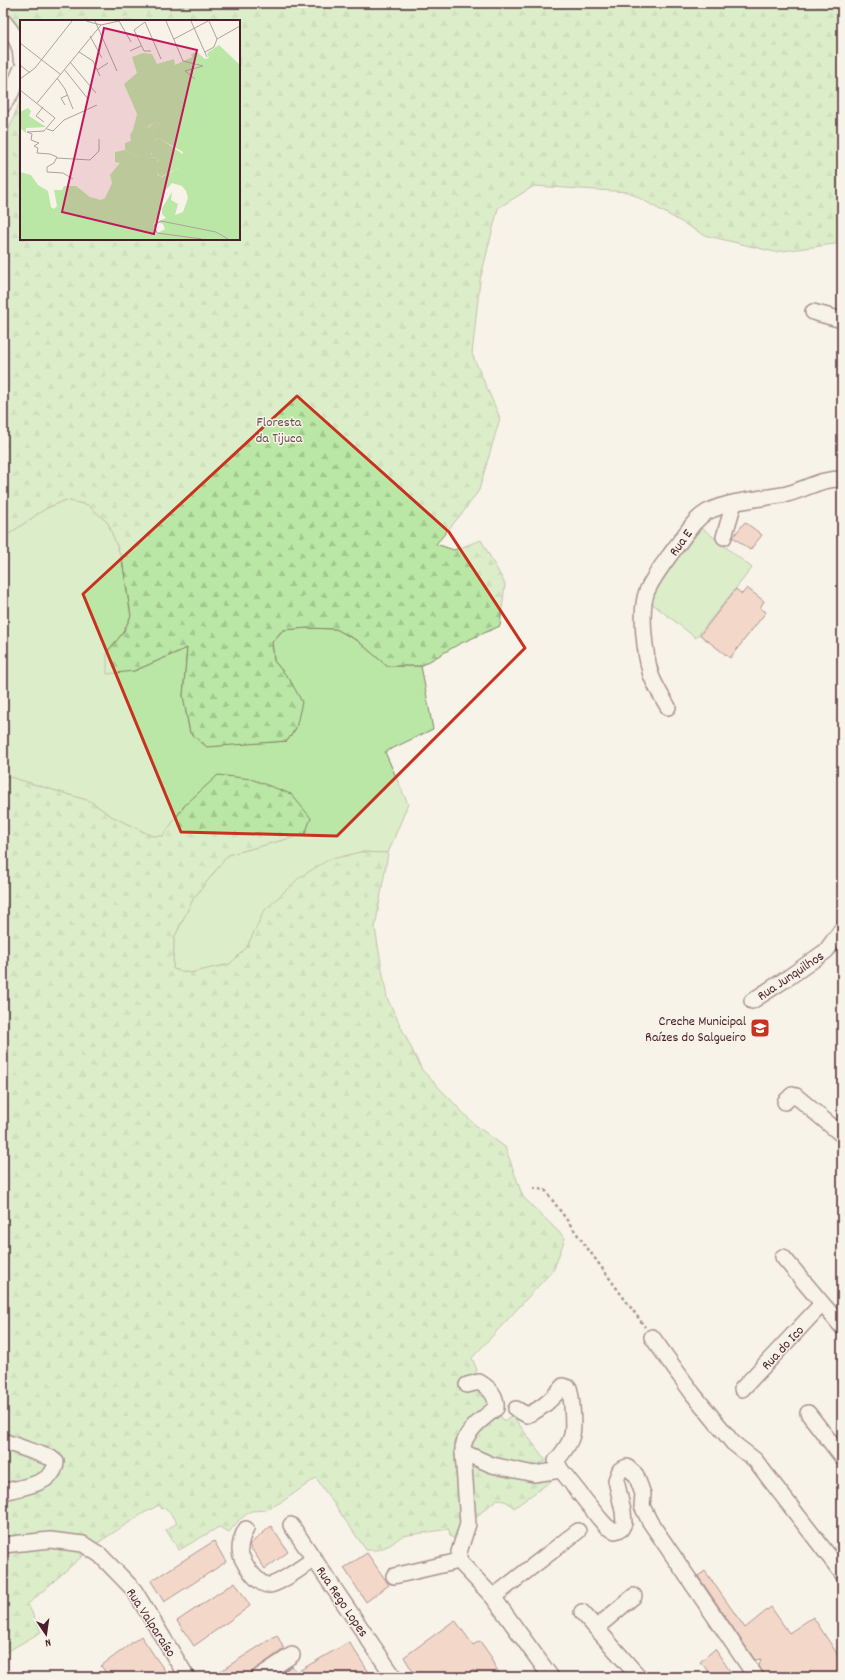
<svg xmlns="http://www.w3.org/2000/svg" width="845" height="1680" viewBox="0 0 845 1680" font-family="Dekko,sans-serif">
	<defs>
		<pattern id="forest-firs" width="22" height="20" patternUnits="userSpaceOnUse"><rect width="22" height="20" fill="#bae7a5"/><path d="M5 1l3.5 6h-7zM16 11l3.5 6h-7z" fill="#a1c68e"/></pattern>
	</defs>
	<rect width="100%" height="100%" fill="#f7f3e8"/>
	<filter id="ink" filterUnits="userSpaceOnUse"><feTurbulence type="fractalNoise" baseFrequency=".025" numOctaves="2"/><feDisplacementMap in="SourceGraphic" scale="8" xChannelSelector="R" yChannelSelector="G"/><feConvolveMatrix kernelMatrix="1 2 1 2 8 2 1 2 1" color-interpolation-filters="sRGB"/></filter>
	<g filter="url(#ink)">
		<g fill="#bae7a5" stroke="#828368">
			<path d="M 66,500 L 88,505 L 108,523 L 122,559 L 131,616 L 123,633 L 107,652 L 134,671 L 187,648 L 183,696 L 190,733 L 207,746 L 287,741 L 296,728 L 290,680 L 274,661 L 272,642 L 283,630 L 307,628 L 336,629 L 358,641 L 387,666 L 421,666 L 433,729 L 385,752 L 408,804 L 388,853 L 360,852 L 264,911 L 247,947 L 230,964 L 190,973 L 173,969 L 174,938 L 193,899 L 228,855 L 305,834 L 185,805 L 163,836 L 152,836 L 111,816 L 90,801 L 3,775 L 3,538 L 45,509 Z"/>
			<path d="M 702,528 L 752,568 L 696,638 L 645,598 Z"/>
		</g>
		<g fill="url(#forest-firs)" stroke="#828368">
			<path d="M 3,3 L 842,3 L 842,243 L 775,252 L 704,235 L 629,192 L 534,186 L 498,208 L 480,280 L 472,354 L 500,418 L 479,490 L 464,511 L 436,544 L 454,550 L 481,540 L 505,584 L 500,626 L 459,644 L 421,666 L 387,666 L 358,641 L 336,629 L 307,628 L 283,630 L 272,642 L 274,661 L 290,680 L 302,702 L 296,728 L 287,741 L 207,747 L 190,733 L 183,696 L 187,648 L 134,671 L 107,674 L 107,652 L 123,633 L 131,616 L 122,559 L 108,523 L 88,505 L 66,500 L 45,509 L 3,538 L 3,543 L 3,302 L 6,237 L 3,205 L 3,152 L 7,134 L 21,98 L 21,239 L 239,239 L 239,21 L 21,21 L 21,39 L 3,17 Z"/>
			<path d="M 3,775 L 90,801 L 111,816 L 152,836 L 163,836 L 185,805 L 218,775 L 251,779 L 291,794 L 311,818 L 305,834 L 228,855 L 193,899 L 174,938 L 173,969 L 190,973 L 230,964 L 247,947 L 264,911 L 300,877 L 328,860 L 360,852 L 388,853 L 375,928 L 387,998 L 422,1070 L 475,1125 L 505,1147 L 523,1197 L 565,1238 L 554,1269 L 472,1358 L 477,1370 L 473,1378 L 504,1421 L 512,1415 L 546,1461 L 530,1467 L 541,1477 L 551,1481 L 514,1508 L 507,1502 L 497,1499 L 477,1516 L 464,1522 L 458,1541 L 450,1536 L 449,1529 L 402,1536 L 390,1545 L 378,1550 L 366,1550 L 316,1478 L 283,1501 L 266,1510 L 251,1511 L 239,1520 L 229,1532 L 219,1527 L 179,1550 L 166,1530 L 177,1523 L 166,1508 L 162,1509 L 159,1505 L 142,1514 L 96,1544 L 28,1604 L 41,1632 L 3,1654 Z"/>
		</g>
		<g fill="#eeb6a5" stroke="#4a1f2b">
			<path d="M 745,522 L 762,535 L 750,550 L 733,537 Z"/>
			<path d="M 747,588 L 764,601 L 760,608 L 766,612 L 730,658 L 700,635 L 736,589 L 742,594 Z"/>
			<path d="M 271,1526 L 288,1552 L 265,1569 L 249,1545 Z"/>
			<path d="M 214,1541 L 226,1562 L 164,1602 L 151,1581 Z"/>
			<path d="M 367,1553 L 389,1585 L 366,1602 L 344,1568 Z"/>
			<path d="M 705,1571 L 745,1628 L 771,1607 L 789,1633 L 813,1617 L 842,1661 L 842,1677 L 765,1677 L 759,1666 L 761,1659 L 755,1660 L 698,1576 Z"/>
			<path d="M 235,1582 L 250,1606 L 194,1646 L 177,1621 Z"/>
			<path d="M 455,1620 L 473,1645 L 480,1641 L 492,1658 L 491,1659 L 501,1677 L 478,1677 L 474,1670 L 464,1677 L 416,1677 L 404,1657 Z"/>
			<path d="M 277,1635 L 284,1649 L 254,1670 L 250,1677 L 211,1677 Z"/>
			<path d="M 141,1636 L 169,1677 L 109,1677 L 101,1666 Z"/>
			<path d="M 349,1642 L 372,1677 L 275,1677 L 292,1666 L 297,1672 Z"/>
			<path d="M 715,1649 L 734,1677 L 714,1677 L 700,1662 Z"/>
		</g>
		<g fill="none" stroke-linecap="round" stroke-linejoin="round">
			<defs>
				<g id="minor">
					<path d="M 3,21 C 12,31 21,44 21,58"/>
					<path d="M 3,105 L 11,93 L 21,70"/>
					<path d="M 813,312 L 842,320"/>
					<path d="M 724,537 L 734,503"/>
					<path d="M 668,707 C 662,697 655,686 651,675 C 645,654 639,611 647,591 C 654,575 665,562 675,548 C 685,536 693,520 707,512 C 731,500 761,499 787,494 C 806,489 822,478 842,479"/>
					<path d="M 752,1001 L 789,977 L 826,951 L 842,929"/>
					<path d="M 785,1102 L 792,1095 L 796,1096 L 842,1135"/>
					<path d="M 783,1257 L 842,1327"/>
					<path d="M 652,1337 L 693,1394 L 733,1443 L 755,1460 L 842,1573"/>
					<path d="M 742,1389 L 822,1304"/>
					<path d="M 516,1409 L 527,1415 C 542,1409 552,1399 563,1386 L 569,1388 C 572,1396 574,1426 572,1435 C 570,1444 562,1454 556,1461 L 561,1470 L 599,1518 L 607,1527 L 615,1531 L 621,1529 L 624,1523 L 623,1511 L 616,1480 L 620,1470 L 627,1467 L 636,1475 L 643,1494 L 642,1506 L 650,1522 L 756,1677"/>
					<path d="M 808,1413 L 842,1457"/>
					<path d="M 3,1441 L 51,1458 L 56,1462 C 54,1485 21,1487 3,1492"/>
					<path d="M 463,1452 C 461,1434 483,1418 496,1408 C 497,1395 489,1388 479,1382 L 467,1385"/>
					<path d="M 291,1525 L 394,1677"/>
					<path d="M 246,1529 C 242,1536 240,1542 240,1550 C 240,1560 258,1586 269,1585 C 278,1585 305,1565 314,1559"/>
					<path d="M 3,1545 L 50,1540 L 83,1544 L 100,1555 L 134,1590 L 187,1677"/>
					<path d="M 459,1561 L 459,1552 L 468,1524 L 463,1452 L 492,1465 L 534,1474 L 561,1470"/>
					<path d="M 394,1576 L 459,1561 L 493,1597 L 551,1677"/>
					<path d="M 493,1597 L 578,1531"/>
					<path d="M 582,1612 L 639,1677"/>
					<path d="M 596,1628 L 634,1596"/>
					<path d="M 259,1677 L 292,1655"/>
				</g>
			</defs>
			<use href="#minor" stroke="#4a1f2b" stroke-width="18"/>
			<path stroke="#4a1f2b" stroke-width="2.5" stroke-dasharray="3 3" stroke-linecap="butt" d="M 533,1188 L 545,1190 L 645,1327"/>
			<use href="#minor" stroke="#f7f3e8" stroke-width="15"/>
		</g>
	</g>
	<path d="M0 0H845V1680H0ZM 297,396 L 449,532 L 525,648 L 337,836 L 181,832 L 83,594 Z" fill="#f7f3e8" fill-opacity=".55" fill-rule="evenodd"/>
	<path fill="none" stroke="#c8321e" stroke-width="3" stroke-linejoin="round" d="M 297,396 L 449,532 L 525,648 L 337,836 L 181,832 L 83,594 Z"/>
	<defs>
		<symbol id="school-square" viewBox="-11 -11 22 22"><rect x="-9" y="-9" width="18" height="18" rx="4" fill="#c8321e" stroke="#f7f3e8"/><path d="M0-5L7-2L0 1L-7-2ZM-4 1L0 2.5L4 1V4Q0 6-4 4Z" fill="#fff"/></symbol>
	</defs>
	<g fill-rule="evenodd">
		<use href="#school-square" x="749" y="1017" width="22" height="22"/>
	</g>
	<g text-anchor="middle" stroke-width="3" stroke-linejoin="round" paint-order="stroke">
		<g font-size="14" fill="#66514a" stroke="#f7f3e8">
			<text x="279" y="426">Floresta<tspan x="279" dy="16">da Tijuca</tspan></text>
		</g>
		<g font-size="14" fill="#4a1f2b" stroke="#f7f3e8">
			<text transform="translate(680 542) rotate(-54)" y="5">Rua E</text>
			<text transform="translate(790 975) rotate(-34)" y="5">Rua Junquilhos</text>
			<text transform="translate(782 1347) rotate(-47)" y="5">Rua do Ico</text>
			<text transform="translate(343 1601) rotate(56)" y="5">Rua Rego Lopes</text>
			<text transform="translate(152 1622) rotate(57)" y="5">Rua Valparaíso</text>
		</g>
		<g font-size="14" fill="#4a1f2b" stroke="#f7f3e8" text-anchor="end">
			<text x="746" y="1025">Creche Municipal<tspan x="746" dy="16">Raízes do Salgueiro</tspan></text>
		</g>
	</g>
	<g transform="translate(20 20)">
		<rect width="220" height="220" fill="#f7f3e8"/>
		<path d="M 8,88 L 11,91 L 9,96 L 26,107 L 6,108 L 6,113 L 0,108 L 0,92 ZM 134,102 L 140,103 L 131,114 L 135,121 L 139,118 L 164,135 L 159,148 L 140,157 L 135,149 L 136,143 L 139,140 L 137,137 L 130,138 L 132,133 L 120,132 L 119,137 L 105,130 L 105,123 L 111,121 L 110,115 L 113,110 L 129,107 Z" fill="#bae7a5"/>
		<path d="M 199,25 L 220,45 L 220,219 L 0,219 L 0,152 L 11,155 L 18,165 L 28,171 L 31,187 L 34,189 L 37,186 L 34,170 L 42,170 L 44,166 L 56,166 L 70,177 L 81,180 L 85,178 L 92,163 L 90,155 L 100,143 L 95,142 L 95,132 L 105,130 L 119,137 L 120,126 L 131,127 L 131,138 L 140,137 L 136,143 L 138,156 L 142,157 L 159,148 L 163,132 L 139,118 L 130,123 L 121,116 L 131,114 L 140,103 L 134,102 L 124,110 L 113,110 L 117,94 L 104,64 L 117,53 L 112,37 L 123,33 L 132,34 L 137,44 L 154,39 L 155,45 L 172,37 L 171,34 L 177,32 L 185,39 L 189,38 L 187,33 ZM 152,163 L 162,166 L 166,171 L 168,178 L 163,192 L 155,195 L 158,184 L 151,180 L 152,172 L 142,188 L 142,194 L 146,198 L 137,202 L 143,204 L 145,209 L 136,214 L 133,205 L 139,195 L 145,171 Z" fill="#bae7a5" fill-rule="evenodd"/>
		<path fill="none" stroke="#b29e9c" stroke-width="1" d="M 66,1 L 81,5 L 99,1M 75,1 L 97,51M 99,1 L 111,22M 146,1 L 163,41 L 183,46 L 165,51 L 175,59M 171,1 L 187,37M 125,2 L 114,10 L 124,31 L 131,31M 125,2 L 141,39M 70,16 L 82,38M 154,19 L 188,1M 197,19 L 220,6M 0,23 L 40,54M 110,31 L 121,26M 59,32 L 73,41 L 80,56M 185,32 L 194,27 L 197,19 L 189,1M 50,42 L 76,73M 0,45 L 10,53M 44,49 L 68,79M 77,50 L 88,43M 37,58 L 45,69 L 53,89M 0,59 L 15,48 L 52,1M 0,70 L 35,98 L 24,111 L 7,112 L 12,114 L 11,120 L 19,123 L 14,126 L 18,128 L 17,133 L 30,134 L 37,137 L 34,143 L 27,147 L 27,152 L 43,153 L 53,159M 17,83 L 81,5M 45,85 L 41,78 L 48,75M 23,87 L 16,96 L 24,102M 27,109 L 33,111 L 44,100 L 77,85M 37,138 L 70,140 L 79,131 L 79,119M 182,219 L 137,213 L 134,205 L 141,201 L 196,212 L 208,219"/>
		<path fill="#c2185b" fill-opacity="0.15" stroke="#c2185b" stroke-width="2" d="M 84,8 L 177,30 L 134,214 L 42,192 Z"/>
		<rect width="220" height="220" fill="none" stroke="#4a1f2b" stroke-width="2"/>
	</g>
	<rect width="845" height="1680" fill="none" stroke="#f7f3e8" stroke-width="16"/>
	<rect x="8" y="8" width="829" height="1664" fill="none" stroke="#4a1f2b" stroke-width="1.5" filter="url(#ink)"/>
	<g transform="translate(46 1634) rotate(167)" stroke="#f7f3e8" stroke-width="3" paint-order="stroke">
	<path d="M0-3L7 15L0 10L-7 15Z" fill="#4a1f2b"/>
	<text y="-6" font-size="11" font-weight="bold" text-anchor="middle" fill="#4a1f2b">N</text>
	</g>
</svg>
